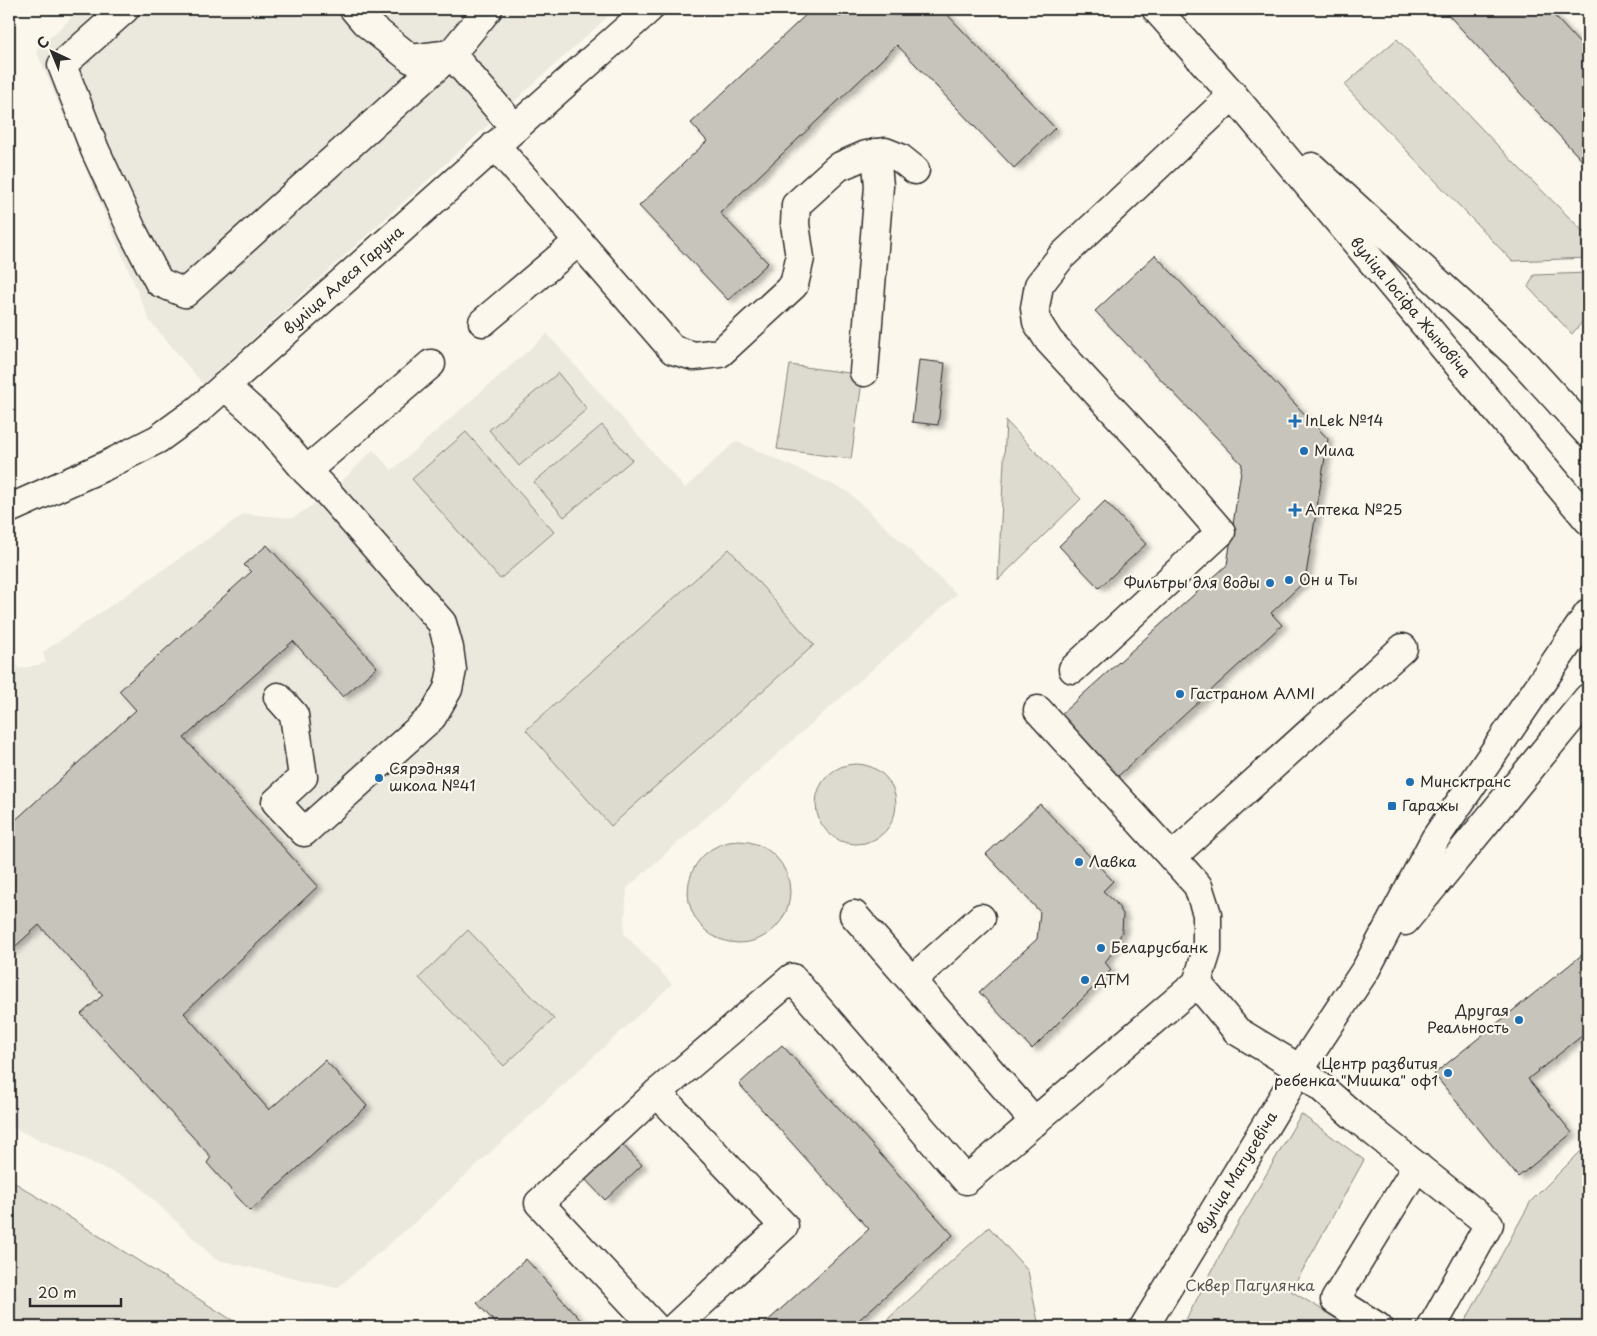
<svg xmlns="http://www.w3.org/2000/svg" width="1597" height="1336" viewBox="0 0 1597 1336" font-family="'Playpen Sans',sans-serif">
	<defs>
		<filter id="shadow"><feDropShadow dx="5.5" dy="3" stdDeviation="2.5" flood-color="#0004"/></filter>
	</defs>
	<rect width="100%" height="100%" fill="#fbf7ec"/>
	<filter id="ink" filterUnits="userSpaceOnUse"><feTurbulence type="fractalNoise" baseFrequency=".02" numOctaves="2"/><feDisplacementMap in="SourceGraphic" scale="10" xChannelSelector="R" yChannelSelector="G"/><feConvolveMatrix kernelMatrix="1 2 1 2 8 2 1 2 1" color-interpolation-filters="sRGB"/></filter>
	<g filter="url(#ink)">
		<g fill="#ebe8de">
			<path d="M 81,9 L 616,9 L 203,384 L 150,321 L 36,50 Z"/>
			<path d="M 547,334 L 685,488 L 736,441 L 847,491 L 957,594 L 627,888 L 624,934 L 672,984 L 413,1224 L 337,1288 L 215,1259 L 135,1182 L 9,1126 L 9,659 L 14,658 L 19,669 L 46,663 L 43,652 L 244,514 L 293,518 L 329,494 L 373,450 L 392,470 Z"/>
		</g>
		<g fill="#dddad0" stroke="#84827e">
			<path d="M 1397,39 L 1516,165 L 1588,236 L 1588,258 L 1512,261 L 1344,85 Z"/>
			<path d="M 1588,273 L 1588,315 L 1572,334 L 1528,287 L 1534,275 Z"/>
			<path d="M 790,365 L 863,375 L 851,459 L 777,449 Z"/>
			<path d="M 558,373 L 587,409 L 519,466 L 489,430 Z"/>
			<path d="M 1006,421 L 1081,499 L 998,580 Z"/>
			<path d="M 602,425 L 632,460 L 564,517 L 534,482 Z"/>
			<path d="M 466,432 L 554,532 L 500,579 L 412,479 Z"/>
			<path d="M 729,549 L 814,645 L 611,826 L 526,730 Z"/>
			<circle cx="856" cy="804" r="40"/>
			<circle cx="739" cy="892" r="51"/>
			<path d="M 468,930 L 554,1019 L 504,1066 L 419,978 Z"/>
			<path d="M 1301,1114 L 1364,1160 L 1291,1291 L 1351,1327 L 1182,1327 L 1229,1239 Z"/>
			<path d="M 1588,1144 L 1588,1327 L 1462,1327 L 1531,1201 Z"/>
			<path d="M 9,1179 L 243,1327 L 9,1327 Z"/>
			<path d="M 989,1227 L 1028,1271 L 1039,1327 L 879,1327 Z"/>
		</g>
		<g fill="#c7c4bc" stroke="#2b2b2b" filter="url(#shadow)">
			<path d="M 812,9 L 831,9 L 840,17 L 849,9 L 942,9 L 1055,128 L 1014,168 L 897,45 L 720,213 L 768,263 L 728,300 L 639,206 L 707,141 L 691,123 Z"/>
			<path d="M 1443,9 L 1548,9 L 1582,46 L 1588,53 L 1588,167 Z"/>
			<path d="M 1155,255 L 1328,439 L 1305,581 L 1271,613 L 1282,625 L 1117,777 L 1060,715 L 1227,565 L 1242,464 L 1095,311 Z"/>
			<path d="M 919,360 L 945,363 L 938,425 L 912,422 Z"/>
			<path d="M 1105,501 L 1146,544 L 1099,588 L 1059,546 Z"/>
			<path d="M 267,545 L 377,667 L 343,697 L 293,641 L 184,738 L 318,886 L 184,1013 L 269,1110 L 325,1060 L 367,1106 L 250,1211 L 207,1163 L 211,1157 L 81,1014 L 103,995 L 39,925 L 9,952 L 9,826 L 136,710 L 119,691 L 251,572 L 244,565 Z"/>
			<path d="M 1040,804 L 1113,881 L 1103,891 L 1116,903 L 1123,914 L 1122,932 L 1112,953 L 1105,962 L 1111,970 L 1032,1049 L 979,992 L 1037,939 L 1040,912 L 986,854 Z"/>
			<path d="M 1588,950 L 1588,1031 L 1528,1079 L 1572,1133 L 1518,1177 L 1434,1074 Z"/>
			<path d="M 782,1045 L 953,1235 L 851,1327 L 761,1327 L 869,1229 L 739,1084 Z"/>
			<path d="M 618,1140 L 642,1165 L 605,1200 L 581,1175 Z"/>
			<path d="M 526,1259 L 565,1303 L 587,1327 L 499,1327 L 477,1303 Z"/>
		</g>
		<g fill="none" stroke-linecap="round" stroke-linejoin="round">
			<defs>
				<g id="minor">
					<path d="M 125,9 L 62,65 L 95,150 L 133,232 L 159,282 L 185,293 L 451,54 L 488,9"/>
					<path d="M 354,9 L 365,22 L 411,59 L 451,54"/>
					<path d="M 451,54 L 515,128"/>
					<path d="M 495,145 L 673,350 L 694,356 L 720,353 L 794,285 L 800,258 L 795,224 L 796,205 L 838,167 L 866,155 L 885,152 L 900,158 L 915,170"/>
					<path d="M 483,322 L 579,241"/>
					<path d="M 864,372 L 879,186 L 876,153"/>
					<path d="M 225,386 L 266,423 L 306,471 L 329,494 L 442,623 L 449,648 L 452,670 L 448,689 L 432,717 L 304,832 L 276,802 L 303,777 L 294,715 L 278,697"/>
					<path d="M 306,471 L 431,364"/>
					<path id="s1" d="M 9,509 L 105,466 L 158,439 L 198,410 L 649,9"/>
					<path d="M 1073,669 L 1221,532 L 1151,451 L 1049,341 L 1037,322 L 1035,308 L 1039,285 L 1061,257 L 1233,95"/>
					<path d="M 1038,710 L 1172,857"/>
					<path d="M 854,915 L 1035,1122"/>
					<path d="M 912,980 L 981,918"/>
					<path d="M 1197,983 L 1237,1031 L 1300,1069 L 1354,1116 L 1489,1224 L 1432,1327"/>
					<path d="M 657,1093 L 784,1226 L 675,1327"/>
					<path d="M 655,1327 L 539,1203 L 657,1093 L 792,978 L 966,1180 L 1197,983 L 1207,951 L 1207,914 L 1198,886 L 1172,857 L 1403,648"/>
					<path d="M 1378,1327 L 1335,1300 L 1417,1166"/>
				</g>
				<g id="major">
					<path id="s2" d="M 1156,9 L 1233,95 L 1588,520"/>
					<path d="M 1312,167 L 1517,355 L 1588,433"/>
					<path d="M 1405,921 L 1588,698"/>
					<path id="s3" d="M 1144,1327 L 1300,1069 L 1366,969 L 1435,839 L 1588,614"/>
				</g>
			</defs>
			<use href="#minor" stroke="#2b2b2b" stroke-width="31"/>
			<use href="#major" stroke="#2b2b2b" stroke-width="31"/>
			<use href="#minor" stroke="#fbf7ec" stroke-width="28"/>
			<use href="#major" stroke="#fbf7ec" stroke-width="28"/>
		</g>
	</g>
	<g fill="#1f6fb2" stroke="#fbf7ec" stroke-width="2">
		<path d="M1292.5 413.5h5v5h5v5h-5v5h-5v-5h-5v-5h5z"/>
		<circle cx="1304" cy="451" r="5"/>
		<path d="M1292.5 502.5h5v5h5v5h-5v5h-5v-5h-5v-5h5z"/>
		<circle cx="1289" cy="580" r="5"/>
		<circle cx="1270" cy="583" r="5"/>
		<circle cx="1180" cy="694" r="5"/>
		<circle cx="379" cy="778" r="5"/>
		<circle cx="1410" cy="782" r="5"/>
		<rect x="1387" y="801" width="10" height="10" rx="2.5"/>
		<circle cx="1079" cy="862" r="5"/>
		<circle cx="1101" cy="948" r="5"/>
		<circle cx="1085" cy="980" r="5"/>
		<circle cx="1519" cy="1020" r="5"/>
		<circle cx="1448" cy="1073" r="5"/>
	</g>
	<g text-anchor="middle" stroke-width="4.5" stroke-linejoin="round" paint-order="stroke">
		<g font-size="15" fill="#2b2b2b" stroke="#fbf7ec">
			<text dy="5" stroke="none"><textPath href="#s1" startOffset="409">вуліца Алеся Гаруна</textPath></text>
			<text dy="5" stroke="none"><textPath href="#s2" startOffset="392">вуліца Іосіфа Жыновіча</textPath></text>
			<text dy="5" stroke="none"><textPath href="#s3" startOffset="180">вуліца Матусевіча</textPath></text>
		</g>
		<g font-size="15" fill="#2b2b2b" stroke="#fbf7ec" text-anchor="start">
			<text x="1305" y="426">InLek №14</text>
			<text x="1314" y="456">Мила</text>
			<text x="1305" y="515">Аптека №25</text>
			<text x="1299" y="585">Он и Ты</text>
			<text x="1260" y="588" text-anchor="end">Фильтры для воды</text>
			<text x="1190" y="699">Гастраном АЛМІ</text>
			<text x="389" y="774">Сярэдняя<tspan x="389" dy="17">школа №41</tspan></text>
			<text x="1420" y="787">Минсктранс</text>
			<text x="1402" y="811">Гаражы</text>
			<text x="1089" y="867">Лавка</text>
			<text x="1111" y="953">Беларусбанк</text>
			<text x="1095" y="985">ДТМ</text>
			<text x="1509" y="1016" text-anchor="end">Другая<tspan x="1509" dy="17">Реальность</tspan></text>
			<text x="1438" y="1069" text-anchor="end">Центр развития<tspan x="1438" dy="17">ребенка "Мишка" оф1</tspan></text>
		</g>
		<g font-size="15" fill="#585754" stroke="#fbf7ec">
			<text x="1250" y="1291">Сквер Пагулянка</text>
		</g>
	</g>
	<rect width="1597" height="1336" fill="none" stroke="#fbf7ec" stroke-width="30"/>
	<rect x="15" y="15" width="1567" height="1306" fill="none" stroke="#2b2b2b" stroke-width="2" filter="url(#ink)"/>
	<g transform="translate(52 52) rotate(316)" stroke="#fbf7ec" stroke-width="4" paint-order="stroke">
	<path d="M0-4L9 19L0 12L-9 19Z" fill="#2b2b2b"/>
	<text y="-8" font-size="14" font-weight="bold" text-anchor="middle" fill="#2b2b2b">С</text>
	</g>
	<path d="M30 1298v8h91v-8" fill="none" stroke="#2b2b2b" stroke-width="2.5"/>
	<text x="38" y="1298" font-size="15" fill="#2b2b2b" stroke="#fbf7ec" stroke-width="4" paint-order="stroke">20 m</text>
</svg>
